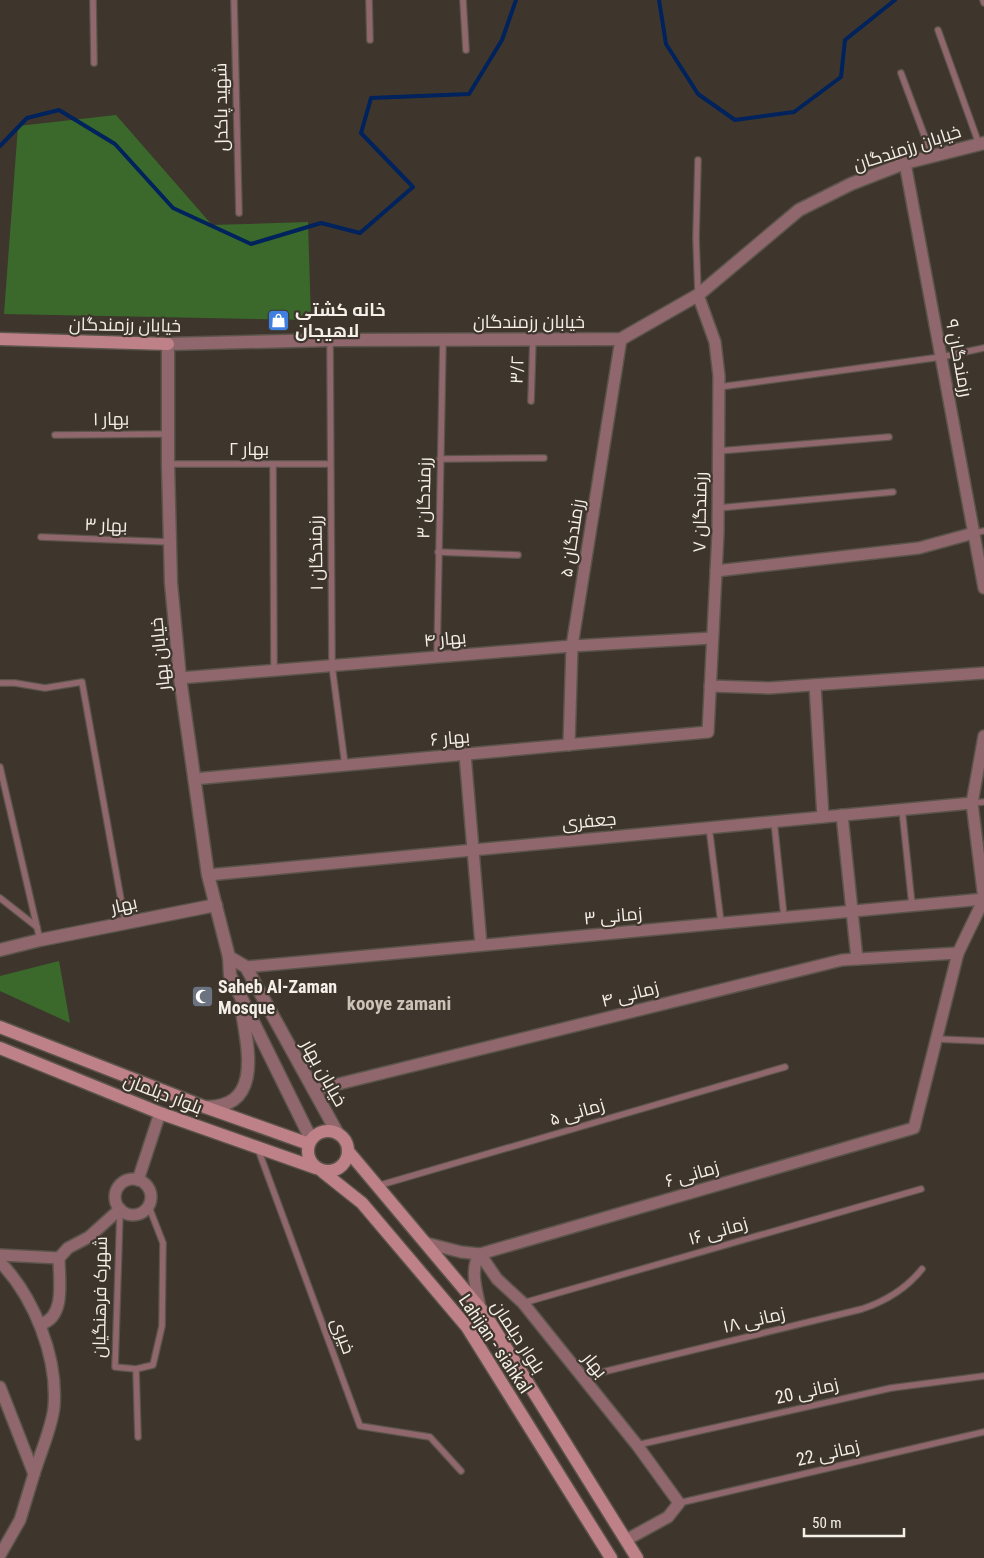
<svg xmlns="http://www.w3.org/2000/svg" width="984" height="1558" viewBox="0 0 984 1558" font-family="'Roboto Condensed',Cairo,sans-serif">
	<rect width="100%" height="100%" fill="#3e362d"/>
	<g fill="#3b692b">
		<path d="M 116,115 L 212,225 L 308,222 L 311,320 L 4,314 L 18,126 Z"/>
		<path d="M 59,961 L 70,1023 L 0,991 L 0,976 Z"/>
	</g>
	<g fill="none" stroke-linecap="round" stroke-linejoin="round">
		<g stroke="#00225d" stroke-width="4">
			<path d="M 659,0 L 666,44 L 698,94 L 735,120 L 794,112 L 841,77 L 845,40 L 895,0"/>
			<path d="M 0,146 L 27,118 L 59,110 L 115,144 L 173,208 L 251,244 L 321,223 L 360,233 L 413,187 L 361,133 L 371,98 L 469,94 L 502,40 L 516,0"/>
		</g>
		<defs>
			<g id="service">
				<path d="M 93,0 L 94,63"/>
				<path d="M 234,0 L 239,213"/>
				<path d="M 369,0 L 370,40"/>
				<path d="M 463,0 L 466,50"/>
				<path d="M 983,0 L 984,3"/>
				<path d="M 938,30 L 979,144"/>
				<path d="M 901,73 L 932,156"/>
				<path d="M 698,160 L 696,238 L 698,293"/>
				<path d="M 330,340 L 332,666 L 345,765"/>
				<path d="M 719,387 L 941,357 L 984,348"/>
				<path d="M 531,401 L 533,339"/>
				<path d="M 55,435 L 168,434"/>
				<path d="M 718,451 L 889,437"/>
				<path d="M 440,459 L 544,458"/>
				<path d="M 168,464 L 330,464"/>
				<path d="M 273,464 L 274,670"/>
				<path d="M 718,508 L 893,492"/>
				<path d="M 974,533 L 984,531"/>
				<path d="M 41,537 L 170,542"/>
				<path d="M 438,552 L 518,555"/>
				<path d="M 437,657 L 443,339"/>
				<path d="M 0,683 L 15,683 L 45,688 L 82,682 L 125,922"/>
				<path d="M 0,767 L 40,940"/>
				<path d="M 972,803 L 984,802"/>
				<path d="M 902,809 L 912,905"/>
				<path d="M 774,821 L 784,917"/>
				<path d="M 709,827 L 721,923"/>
				<path d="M 0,898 L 37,927"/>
				<path d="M 936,1039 L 984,1041"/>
				<path d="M 258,1149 L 360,1426 L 430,1437 L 461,1471"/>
				<path d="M 377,1186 L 785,1067"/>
				<path d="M 120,1211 L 115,1367 L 136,1369 L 153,1365 L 162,1326 L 163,1243 L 149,1207"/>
				<path d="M 523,1303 L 921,1189"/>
				<path d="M 136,1369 L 138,1437"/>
				<path d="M 582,1377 L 862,1309 C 886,1301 906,1289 922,1269"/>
				<path d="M 637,1445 L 891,1388 L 984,1376"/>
				<path d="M 679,1503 L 984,1432"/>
			</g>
			<g id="minor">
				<path d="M 905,163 L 984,588"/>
				<path d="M 716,571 L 919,548 L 974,533"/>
				<path d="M 180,678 L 572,646 L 712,638"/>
				<path d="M 815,685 L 823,817"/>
				<path d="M 710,686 L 769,688 L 984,673"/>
				<path d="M 569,745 L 572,646 L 621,339"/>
				<path d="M 465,754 L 481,945"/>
				<path d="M 194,779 L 708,732 L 718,533 L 719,376 L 715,342 L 698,295"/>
				<path d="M 842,815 L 857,959"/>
				<path d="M 208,875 L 972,803"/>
				<path d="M 246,967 L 984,899"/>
				<path d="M 314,1090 L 842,960 L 958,953"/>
				<circle cx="133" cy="1197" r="18"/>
				<path d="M 138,1180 L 160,1113"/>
				<path d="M 426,1243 L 461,1252 L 480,1254 L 914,1128 L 958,953 L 984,899 L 972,803 L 984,736"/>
				<path d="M 480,1254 L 497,1279 L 523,1303 L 637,1445 L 679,1503 L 668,1517 L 626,1540"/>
				<path d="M 480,1254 C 469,1269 477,1291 480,1308"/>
				<path d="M 0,1255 L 59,1258 L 68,1248 L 89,1237 L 120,1209"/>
				<path d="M 0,1262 C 34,1297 58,1357 54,1407 C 52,1427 40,1454 34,1474"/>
				<path d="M 41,1324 C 66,1317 59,1280 59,1258"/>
				<path d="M 0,1387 L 34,1474 L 20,1520 L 0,1555"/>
			</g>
			<g id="tertiary">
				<path d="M 0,950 L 40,940 L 216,905"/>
				<path d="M 229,957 L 246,967 L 338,1134"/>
				<path d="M 205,1107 C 266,1108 246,1042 241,1005"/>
				<path d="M 311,1139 L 230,975 L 229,957 L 208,875 L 180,678 L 171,583 L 168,464 L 168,344 L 330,340 L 621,339 L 698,295 L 799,210 L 851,184 L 905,163 L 984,143"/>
			</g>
			<g id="secondary">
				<path d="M 0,339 L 168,344"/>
				<path d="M 0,1027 L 205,1107 L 309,1144"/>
				<path d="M 0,1048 L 160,1113 L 316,1168"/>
				<circle cx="328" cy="1151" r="20"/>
				<path d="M 348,1151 L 485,1314 L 637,1558"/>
				<path d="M 323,1172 L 362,1203 L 467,1327 L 611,1558"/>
			</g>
		</defs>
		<use href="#service" stroke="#5b544b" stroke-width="8"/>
		<use href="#minor" stroke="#5b544b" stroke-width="14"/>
		<use href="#tertiary" stroke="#5b544b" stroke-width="15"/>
		<use href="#secondary" stroke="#5b544b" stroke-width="15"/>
		<use href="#service" stroke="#8f676c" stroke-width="5.5"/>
		<use href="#minor" stroke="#8f676c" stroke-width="11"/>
		<use href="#tertiary" stroke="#8f676c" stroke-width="12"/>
		<use href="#secondary" stroke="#bf8188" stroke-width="12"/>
	</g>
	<defs>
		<symbol id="shop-square" viewBox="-11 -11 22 22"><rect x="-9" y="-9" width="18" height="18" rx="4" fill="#3f7fe0" stroke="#3e362d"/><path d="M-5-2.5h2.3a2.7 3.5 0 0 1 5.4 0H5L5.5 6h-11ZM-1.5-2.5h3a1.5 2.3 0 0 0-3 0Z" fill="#fff"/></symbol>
		<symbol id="mosque-square" viewBox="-11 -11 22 22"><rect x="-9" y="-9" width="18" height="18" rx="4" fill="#6b7280" stroke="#3e362d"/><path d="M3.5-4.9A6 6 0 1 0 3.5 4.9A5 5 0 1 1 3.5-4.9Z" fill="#fff"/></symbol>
	</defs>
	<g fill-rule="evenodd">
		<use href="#shop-square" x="266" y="308" width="25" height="25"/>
		<use href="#mosque-square" x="190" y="984" width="25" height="25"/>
	</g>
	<g text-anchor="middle" stroke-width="4.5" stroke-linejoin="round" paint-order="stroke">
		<g font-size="18" fill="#f4efe9" stroke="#3e362d">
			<text transform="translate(221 107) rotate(-91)" y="6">شهید پاکدل</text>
			<text transform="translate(907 148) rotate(-18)" y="6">خیابان رزمندگان</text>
			<text x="529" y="328">خیابان رزمندگان</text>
			<text transform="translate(125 325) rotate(1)" y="6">خیابان رزمندگان</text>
			<text transform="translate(959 358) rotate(79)" y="6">رزمندگان ۹</text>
			<text transform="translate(517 370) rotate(-88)" y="6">۳/۲</text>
			<text transform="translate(111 419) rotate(-1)" y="6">بهار ۱</text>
			<text x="249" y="455">بهار ۲</text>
			<text transform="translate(424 498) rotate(-89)" y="6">رزمندگان ۳</text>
			<text transform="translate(700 512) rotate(-89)" y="6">رزمندگان ۷</text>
			<text transform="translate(106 525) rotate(2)" y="6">بهار ۳</text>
			<text transform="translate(572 538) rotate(-81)" y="6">رزمندگان ۵</text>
			<text transform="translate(316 553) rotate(-91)" y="6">رزمندگان ۱</text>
			<text transform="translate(445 639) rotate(-5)" y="6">بهار ۴</text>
			<text transform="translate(160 654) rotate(-96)" y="6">خیابان بهار</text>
			<text transform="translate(450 738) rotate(-5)" y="6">بهار ۶</text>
			<text transform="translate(589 821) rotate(-5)" y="6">جعفری</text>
			<text transform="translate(124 905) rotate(-12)" y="6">بهار</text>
			<text transform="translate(613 916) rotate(-5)" y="6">زمانی ۳</text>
			<text transform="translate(630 994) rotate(-14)" y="6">زمانی ۴</text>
			<text transform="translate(324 1073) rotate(61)" y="6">خیابان بهار</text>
			<text transform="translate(163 1094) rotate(21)" y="6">بلوار دیلمان</text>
			<text transform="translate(577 1112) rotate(-16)" y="6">زمانی ۵</text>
			<text transform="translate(692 1174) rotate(-16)" y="6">زمانی ۶</text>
			<text transform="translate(718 1231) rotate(-16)" y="6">زمانی ۱۶</text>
			<text transform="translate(100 1297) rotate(-89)" y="6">شهرک فرهنگیان</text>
			<text transform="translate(754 1320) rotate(-13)" y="6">زمانی ۱۸</text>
			<text transform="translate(343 1336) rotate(70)" y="6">خیری</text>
			<text transform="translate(518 1337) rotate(57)" y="6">بلوار دیلمان</text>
			<text transform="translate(495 1344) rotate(56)" y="6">Lahijan - siahkal</text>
			<text transform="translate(595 1365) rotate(51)" y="6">بهار</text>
			<text transform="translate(807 1391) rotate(-13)" y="6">زمانی 20</text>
			<text transform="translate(828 1453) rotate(-13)" y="6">زمانی 22</text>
		</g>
		<g font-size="18" font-weight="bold" fill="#f4efe9" stroke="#3e362d" text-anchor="start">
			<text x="295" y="316">خانه کشتی<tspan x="295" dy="21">لاهیجان</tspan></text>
			<text x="218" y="993">Saheb Al-Zaman<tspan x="218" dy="21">Mosque</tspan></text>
		</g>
		<g font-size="19" font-weight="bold" fill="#ccc2b6" stroke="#3e362d">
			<text x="399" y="1010">kooye zamani</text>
		</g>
	</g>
	<path d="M804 1528v8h100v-8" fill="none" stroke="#f4efe9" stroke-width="2.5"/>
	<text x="812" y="1528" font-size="15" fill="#f4efe9" stroke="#3e362d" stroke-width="4" paint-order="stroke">50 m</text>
</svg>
